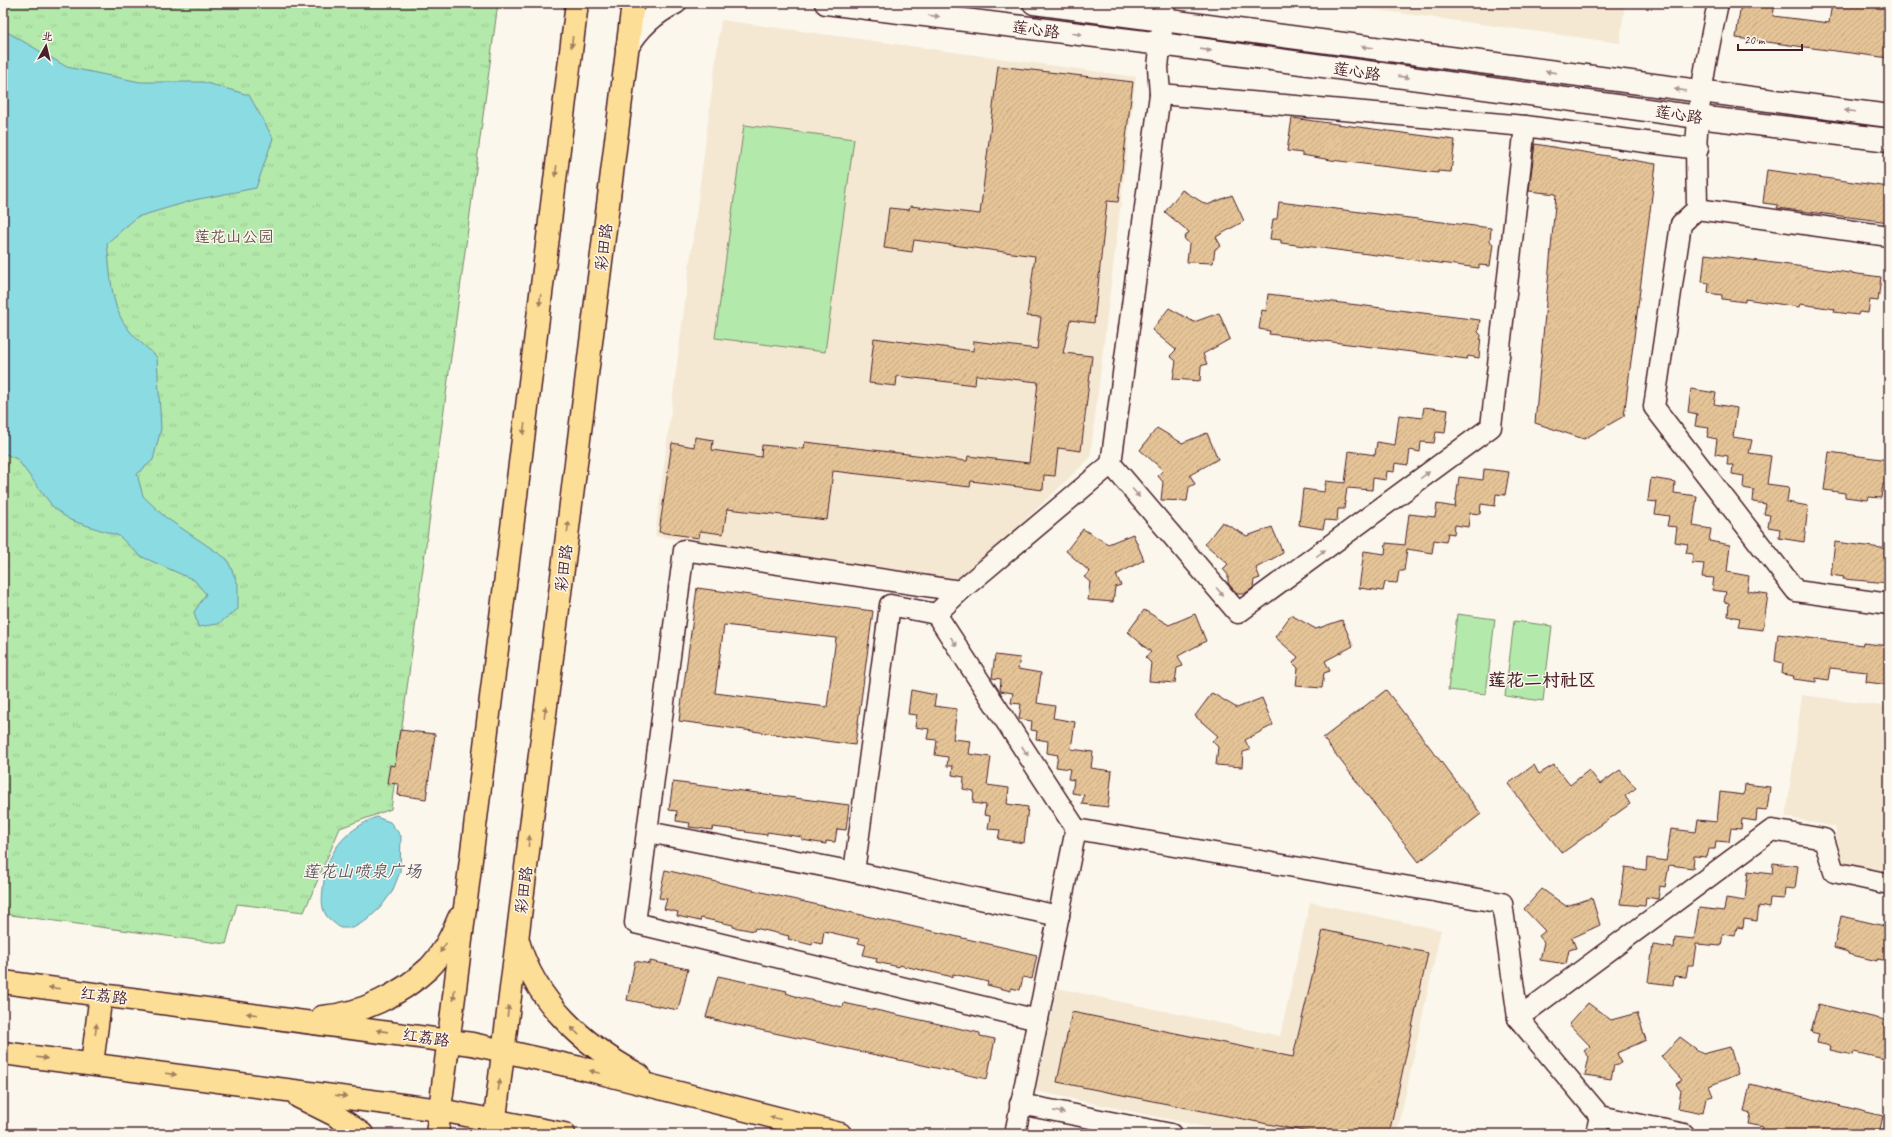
<svg xmlns="http://www.w3.org/2000/svg" width="1892" height="1137" viewBox="0 0 1892 1137" font-family="Caveat,'LXGW WenKai TC',sans-serif">
	<defs>
		<pattern id="park-tufts" width="24" height="20" patternUnits="userSpaceOnUse"><rect width="24" height="20" fill="#b3e9ab"/><path d="M3 7l-1-3M5 7V3M7 7l1-3M15 17l-1-3M17 17v-4M19 17l1-3" fill="none" stroke="#9bc793"/></pattern>
		<pattern id="building-hatch" width="6" height="6" patternUnits="userSpaceOnUse"><rect width="6" height="6" fill="#e5c497"/><path d="M-1 1l2-2M0 6l6-6M5 7l2-2" fill="none" stroke="#c6a882"/></pattern>
	</defs>
	<rect width="100%" height="100%" fill="#fbf7ec"/>
	<filter id="ink" filterUnits="userSpaceOnUse"><feTurbulence type="fractalNoise" baseFrequency=".025" numOctaves="2"/><feDisplacementMap in="SourceGraphic" scale="8" xChannelSelector="R" yChannelSelector="G"/><feConvolveMatrix kernelMatrix="1 2 1 2 8 2 1 2 1" color-interpolation-filters="sRGB"/></filter>
	<g filter="url(#ink)">
		<g fill="#f4e8d2">
			<path d="M 1325,3 L 1625,3 L 1620,43 Z"/>
			<path d="M 721,20 L 1136,77 L 1090,458 L 962,581 L 655,536 Z"/>
			<path d="M 1802,695 L 1889,707 L 1889,876 L 1842,866 L 1835,827 L 1786,817 Z"/>
			<path d="M 1310,902 L 1441,930 L 1397,1134 L 1238,1134 L 1035,1091 L 1057,988 L 1280,1036 Z"/>
		</g>
		<g fill="#b3e9ab" stroke="#7e846b">
			<path d="M 744,125 L 854,139 L 825,352 L 715,338 Z"/>
			<path d="M 1457,614 L 1495,619 L 1486,694 L 1448,690 Z"/>
			<path d="M 1514,621 L 1552,626 L 1543,701 L 1505,696 Z"/>
		</g>
		<path fill="url(#park-tufts)" stroke="#7e846b" d="M 3,3 L 498,3 L 391,809 L 340,828 L 304,912 L 237,904 L 226,944 L 3,914 Z"/>
		<g fill="#8adbe2" stroke="#709099">
			<path d="M 3,33 L 9,33 L 67,67 L 140,82 L 203,82 L 249,95 L 273,138 L 256,188 L 194,200 L 137,217 L 107,243 C 110,265 110,296 120,316 C 127,332 144,345 157,357 L 161,429 L 153,460 L 137,474 L 143,496 L 165,517 L 227,559 L 238,584 L 238,609 L 218,624 L 198,627 L 194,612 L 206,594 L 194,580 L 140,556 L 119,536 L 70,520 L 53,507 L 17,459 L 3,453 Z"/>
			<path d="M 376,817 L 390,822 L 401,836 L 400,872 L 392,892 L 380,908 L 367,920 L 353,928 L 340,928 C 336,924 329,920 326,915 C 321,907 322,898 323,889 C 326,852 343,832 376,817 Z"/>
		</g>
		<g fill="url(#building-hatch)" stroke="#4a1f2b" fill-rule="evenodd">
			<path d="M 1741,3 L 1775,3 L 1773,16 L 1829,23 L 1832,3 L 1869,3 L 1889,6 L 1889,58 L 1736,38 Z"/>
			<path d="M 998,66 L 1133,82 L 1118,202 L 1107,201 L 1094,323 L 1070,320 L 1063,353 L 1092,356 L 1081,451 L 1058,448 L 1055,476 L 1044,475 L 1043,490 L 971,481 L 970,487 L 833,471 L 827,520 L 727,509 L 723,534 L 700,531 L 699,538 L 659,532 L 672,443 L 694,447 L 695,437 L 713,440 L 712,450 L 761,457 L 762,445 L 804,449 L 805,442 L 967,461 L 968,456 L 1029,463 L 1038,382 L 976,375 L 975,385 L 897,376 L 896,386 L 869,383 L 874,338 L 973,351 L 974,341 L 1037,349 L 1041,317 L 1027,316 L 1035,256 L 914,240 L 912,252 L 884,248 L 889,208 L 909,210 L 910,206 L 980,214 Z"/>
			<path d="M 1292,118 L 1455,140 L 1451,172 L 1438,171 L 1438,173 L 1331,160 L 1302,155 L 1302,153 L 1287,151 Z"/>
			<path d="M 1535,144 L 1656,164 L 1624,416 L 1584,439 L 1535,423 L 1556,194 L 1529,191 Z"/>
			<path d="M 1767,170 L 1889,187 L 1889,222 L 1777,208 L 1778,205 L 1763,203 Z"/>
			<path d="M 1182,190 L 1207,205 L 1232,195 L 1244,221 L 1216,237 L 1221,246 L 1215,249 L 1213,263 L 1187,262 L 1189,244 L 1184,238 L 1189,232 L 1165,212 Z"/>
			<path d="M 1279,202 L 1491,228 L 1490,241 L 1493,244 L 1490,266 L 1479,265 L 1479,268 L 1281,243 L 1281,240 L 1270,239 L 1273,219 L 1277,219 Z"/>
			<path d="M 1705,254 L 1881,277 L 1878,301 L 1870,300 L 1868,313 L 1859,312 L 1858,315 L 1834,312 L 1835,309 L 1800,304 L 1799,307 L 1745,299 L 1745,302 L 1722,299 L 1722,295 L 1708,293 L 1709,283 L 1702,282 Z"/>
			<path d="M 1268,294 L 1480,320 L 1478,332 L 1481,335 L 1479,358 L 1468,356 L 1467,359 L 1269,334 L 1270,331 L 1259,329 L 1262,310 L 1266,311 Z"/>
			<path d="M 1169,308 L 1194,322 L 1219,313 L 1230,339 L 1203,354 L 1207,364 L 1201,366 L 1200,381 L 1173,379 L 1176,361 L 1170,356 L 1176,350 L 1152,330 Z"/>
			<path d="M 1691,389 L 1716,393 L 1714,404 L 1737,408 L 1733,437 L 1752,440 L 1749,453 L 1771,456 L 1767,484 L 1789,487 L 1787,502 L 1808,506 L 1804,542 L 1779,538 L 1780,529 L 1768,527 L 1770,515 L 1764,514 L 1766,504 L 1753,502 L 1754,490 L 1743,488 L 1744,476 L 1732,474 L 1733,465 L 1727,465 L 1728,456 L 1715,454 L 1717,439 L 1707,437 L 1709,428 L 1695,426 L 1697,414 L 1688,412 Z"/>
			<path d="M 1424,407 L 1448,410 L 1445,433 L 1436,432 L 1434,443 L 1421,442 L 1420,452 L 1410,450 L 1408,465 L 1395,463 L 1394,472 L 1387,471 L 1386,480 L 1373,478 L 1372,490 L 1347,488 L 1344,509 L 1338,509 L 1337,521 L 1325,520 L 1323,529 L 1299,525 L 1303,489 L 1324,492 L 1326,481 L 1345,483 L 1349,451 L 1375,455 L 1377,442 L 1395,445 L 1399,415 L 1422,418 Z"/>
			<path d="M 1157,428 L 1182,443 L 1207,433 L 1218,459 L 1190,475 L 1195,484 L 1189,487 L 1187,501 L 1161,500 L 1163,482 L 1158,476 L 1163,470 L 1140,450 Z"/>
			<path d="M 1829,452 L 1889,460 L 1889,485 L 1883,484 L 1881,498 L 1869,497 L 1868,500 L 1845,497 L 1845,493 L 1824,490 Z"/>
			<path d="M 1484,469 L 1509,472 L 1505,495 L 1496,494 L 1495,506 L 1481,504 L 1480,514 L 1470,513 L 1468,527 L 1455,525 L 1454,534 L 1448,533 L 1446,542 L 1434,540 L 1432,553 L 1407,549 L 1404,571 L 1399,571 L 1397,583 L 1385,582 L 1383,591 L 1359,588 L 1364,551 L 1385,554 L 1386,543 L 1405,545 L 1409,514 L 1435,517 L 1437,504 L 1455,507 L 1459,477 L 1483,480 Z"/>
			<path d="M 1651,478 L 1675,482 L 1674,493 L 1697,496 L 1693,526 L 1711,529 L 1709,541 L 1730,545 L 1727,572 L 1749,576 L 1747,591 L 1768,594 L 1763,630 L 1738,627 L 1740,618 L 1728,616 L 1729,603 L 1724,602 L 1726,592 L 1712,590 L 1714,578 L 1702,577 L 1704,564 L 1692,563 L 1693,554 L 1686,553 L 1688,544 L 1675,542 L 1677,527 L 1667,526 L 1669,516 L 1655,514 L 1657,502 L 1648,501 Z"/>
			<path d="M 1222,522 L 1247,536 L 1272,527 L 1283,553 L 1256,568 L 1260,578 L 1254,580 L 1253,588 L 1244,594 L 1237,594 L 1228,583 L 1228,575 L 1223,569 L 1228,564 L 1205,544 Z"/>
			<path d="M 1083,529 L 1108,544 L 1133,534 L 1144,560 L 1116,575 L 1121,585 L 1115,587 L 1113,602 L 1088,600 L 1090,582 L 1084,577 L 1090,572 L 1066,551 Z"/>
			<path d="M 1835,542 L 1889,549 L 1889,583 L 1843,579 L 1844,577 L 1831,575 Z"/>
			<path d="M 697,588 L 873,611 L 855,745 L 679,721 ZM 724,625 L 836,638 L 827,707 L 715,693 Z"/>
			<path d="M 1144,610 L 1169,625 L 1195,614 L 1206,641 L 1178,656 L 1183,666 L 1177,668 L 1175,683 L 1149,681 L 1151,663 L 1145,657 L 1151,652 L 1128,632 Z"/>
			<path d="M 1291,615 L 1316,629 L 1342,620 L 1353,646 L 1325,661 L 1330,671 L 1324,673 L 1322,688 L 1296,686 L 1298,668 L 1293,663 L 1298,657 L 1275,637 Z"/>
			<path d="M 1778,634 L 1863,645 L 1863,643 L 1889,646 L 1889,685 L 1866,682 L 1867,672 L 1830,668 L 1828,680 L 1816,678 L 1816,682 L 1793,679 L 1794,676 L 1782,674 L 1783,663 L 1775,661 Z"/>
			<path d="M 995,655 L 1020,658 L 1018,669 L 1041,673 L 1037,703 L 1055,706 L 1053,718 L 1075,722 L 1071,749 L 1093,752 L 1091,768 L 1112,771 L 1108,807 L 1082,804 L 1084,795 L 1072,793 L 1074,780 L 1068,779 L 1070,769 L 1056,767 L 1058,755 L 1047,753 L 1048,741 L 1036,739 L 1037,731 L 1031,730 L 1032,721 L 1019,719 L 1021,704 L 1011,703 L 1013,693 L 1000,691 L 1001,679 L 992,678 Z"/>
			<path d="M 911,690 L 936,695 L 934,706 L 957,709 L 953,739 L 971,741 L 969,754 L 991,757 L 987,785 L 1009,788 L 1007,804 L 1028,807 L 1024,843 L 998,839 L 1000,830 L 988,829 L 990,816 L 984,815 L 986,805 L 973,803 L 974,791 L 963,789 L 964,777 L 952,775 L 953,766 L 947,766 L 948,757 L 935,755 L 937,740 L 927,739 L 929,729 L 915,727 L 917,715 L 908,714 Z"/>
			<path d="M 1386,690 L 1481,814 L 1419,862 L 1323,738 Z"/>
			<path d="M 1212,693 L 1237,708 L 1262,698 L 1273,725 L 1245,740 L 1250,750 L 1243,752 L 1242,767 L 1216,765 L 1218,747 L 1212,741 L 1218,736 L 1195,716 Z"/>
			<path d="M 400,730 L 435,734 L 426,799 L 398,795 L 399,784 L 387,783 L 390,765 L 395,766 Z"/>
			<path d="M 1534,765 L 1539,774 L 1554,765 L 1570,785 L 1589,770 L 1600,784 L 1620,770 L 1636,788 L 1625,796 L 1630,804 L 1562,853 L 1508,784 Z"/>
			<path d="M 673,782 L 849,805 L 846,830 L 837,829 L 835,842 L 826,841 L 826,844 L 802,840 L 802,837 L 767,832 L 767,835 L 745,832 L 746,831 L 713,827 L 712,830 L 689,827 L 690,823 L 676,821 L 677,811 L 669,810 Z"/>
			<path d="M 1745,784 L 1770,787 L 1767,810 L 1757,809 L 1756,821 L 1742,819 L 1741,829 L 1731,828 L 1729,842 L 1716,841 L 1715,849 L 1709,849 L 1707,857 L 1694,856 L 1693,868 L 1669,865 L 1665,887 L 1660,886 L 1658,899 L 1646,897 L 1645,906 L 1620,904 L 1625,867 L 1646,870 L 1647,858 L 1666,861 L 1671,829 L 1696,832 L 1698,820 L 1717,822 L 1720,792 L 1744,795 Z"/>
			<path d="M 1773,863 L 1798,866 L 1795,889 L 1785,888 L 1784,899 L 1770,898 L 1769,908 L 1759,906 L 1757,921 L 1744,919 L 1743,928 L 1737,927 L 1735,936 L 1723,934 L 1721,946 L 1696,944 L 1693,965 L 1688,965 L 1686,977 L 1674,976 L 1673,985 L 1648,982 L 1653,945 L 1674,948 L 1675,937 L 1694,939 L 1699,908 L 1724,911 L 1726,898 L 1745,901 L 1748,871 L 1772,874 Z"/>
			<path d="M 665,870 L 1037,955 L 1032,979 L 1023,977 L 1020,990 L 1011,988 L 1011,991 L 987,985 L 988,982 L 971,978 L 953,974 L 953,977 L 899,965 L 899,967 L 876,962 L 877,958 L 863,955 L 866,945 L 858,943 L 859,939 L 824,931 L 822,944 L 813,942 L 812,945 L 788,939 L 789,936 L 755,928 L 754,931 L 733,927 L 733,925 L 701,918 L 700,921 L 677,916 L 678,912 L 664,909 L 667,899 L 659,898 Z"/>
			<path d="M 1542,889 L 1566,906 L 1592,898 L 1600,925 L 1572,938 L 1576,948 L 1569,950 L 1566,964 L 1540,960 L 1544,942 L 1539,936 L 1545,931 L 1524,909 Z"/>
			<path d="M 1841,916 L 1889,927 L 1889,961 L 1877,959 L 1877,961 L 1848,954 L 1848,952 L 1834,948 Z"/>
			<path d="M 1323,930 L 1428,953 L 1389,1134 L 1318,1134 L 1057,1082 L 1072,1012 L 1293,1057 Z"/>
			<path d="M 635,961 L 650,964 L 650,961 L 688,969 L 678,1010 L 627,1000 Z"/>
			<path d="M 718,976 L 787,991 L 786,993 L 801,998 L 843,1007 L 844,1003 L 980,1033 L 980,1036 L 995,1039 L 987,1079 L 714,1020 L 715,1019 L 706,1017 Z"/>
			<path d="M 1588,1003 L 1611,1020 L 1637,1013 L 1646,1040 L 1617,1053 L 1621,1063 L 1614,1065 L 1611,1079 L 1585,1075 L 1589,1057 L 1584,1051 L 1590,1046 L 1569,1024 Z"/>
			<path d="M 1818,1004 L 1889,1021 L 1889,1060 L 1854,1052 L 1853,1055 L 1830,1050 L 1831,1046 L 1817,1043 L 1819,1034 L 1811,1032 Z"/>
			<path d="M 1680,1037 L 1703,1054 L 1730,1047 L 1738,1074 L 1709,1086 L 1713,1096 L 1706,1098 L 1703,1113 L 1678,1108 L 1681,1091 L 1676,1084 L 1682,1080 L 1661,1057 Z"/>
			<path d="M 1750,1084 L 1883,1116 L 1879,1134 L 1775,1134 L 1762,1131 L 1763,1127 L 1749,1124 L 1751,1114 L 1744,1112 Z"/>
		</g>
		<g fill="none" stroke-linecap="round" stroke-linejoin="round">
			<defs>
				<g id="minor">
					<path d="M 1718,3 C 1709,46 1700,89 1697,132 C 1695,157 1697,183 1697,209 L 1681,224 L 1654,407 L 1796,591 L 1889,604"/>
					<path d="M 1160,94 L 1525,126 L 1698,149"/>
					<path d="M 1697,209 L 1889,236"/>
					<path d="M 1111,464 L 1238,613 L 1491,427 L 1525,126"/>
					<path d="M 960,591 L 936,614 L 1076,829 L 1015,1134"/>
					<path d="M 1076,829 L 1502,903 L 1518,1018 L 1513,982"/>
					<path d="M 648,832 L 854,872 L 1059,916"/>
					<path d="M 854,872 L 890,605 L 936,614"/>
					<path d="M 1038,1020 L 635,923 L 684,550 L 960,591 L 1111,464 L 1160,94 L 1158,67 L 1165,3"/>
					<path d="M 1020,1104 L 1171,1134"/>
					<path d="M 1596,1134 L 1600,1116"/>
					<path d="M 1684,1134 L 1600,1116 L 1518,1018 L 1772,830 L 1824,839 L 1834,872 L 1889,884"/>
				</g>
				<g id="secondary">
					<path d="M 826,3 L 1161,44 L 1698,117 L 1889,140"/>
					<path d="M 1034,3 C 1319,38 1604,81 1889,116"/>
					<path d="M 627,48 C 638,28 655,13 675,3"/>
				</g>
				<g id="primary">
					<path d="M 518,941 C 535,1002 585,1046 639,1075"/>
					<path d="M 3,982 L 472,1044 L 589,1070 L 840,1134"/>
					<path d="M 322,1017 C 361,1014 400,995 429,968 C 442,955 452,935 459,918"/>
					<path d="M 3,1053 L 440,1110 L 564,1134"/>
					<path d="M 92,1064 L 101,994"/>
					<path d="M 299,1097 L 335,1115 L 362,1134"/>
					<path d="M 437,1134 L 577,3"/>
					<path d="M 493,1134 L 633,3"/>
				</g>
			</defs>
			<use href="#minor" stroke="#4a1f2b" stroke-width="23"/>
			<use href="#secondary" stroke="#4a1f2b" stroke-width="25"/>
			<use href="#primary" stroke="#4a1f2b" stroke-width="25"/>
			<use href="#minor" stroke="#fbf7ec" stroke-width="20"/>
			<use href="#secondary" stroke="#fbf7ec" stroke-width="22"/>
			<use href="#primary" stroke="#fcde96" stroke-width="22"/>
		</g>
		<defs><path id="oneway-solid" d="M-6-.8H1V-3.2L6.5 0L1 3.2V.8H-6Z"/></defs>
		<g fill="#ab9695">
			<use href="#oneway-solid" transform="translate(934 16) rotate(7)"/>
			<use href="#oneway-solid" transform="translate(1077 34) rotate(7)"/>
			<use href="#oneway-solid" transform="translate(1367 47) rotate(-172)"/>
			<use href="#oneway-solid" transform="translate(1206 50) rotate(8)"/>
			<use href="#oneway-solid" transform="translate(1551 72) rotate(-172)"/>
			<use href="#oneway-solid" transform="translate(1404 77) rotate(8)"/>
			<use href="#oneway-solid" transform="translate(1680 90) rotate(-172)"/>
			<use href="#oneway-solid" transform="translate(1850 111) rotate(-173)"/>
			<use href="#oneway-solid" transform="translate(1425 475) rotate(-36)"/>
			<use href="#oneway-solid" transform="translate(1136 493) rotate(50)"/>
			<use href="#oneway-solid" transform="translate(1321 553) rotate(-36)"/>
			<use href="#oneway-solid" transform="translate(1220 592) rotate(50)"/>
			<use href="#oneway-solid" transform="translate(954 642) rotate(57)"/>
			<use href="#oneway-solid" transform="translate(1025 751) rotate(57)"/>
			<use href="#oneway-solid" transform="translate(1059 1112) rotate(11)"/>
		</g>
		<g fill="#a37e60">
			<use href="#oneway-solid" transform="translate(572 42) rotate(97)"/>
			<use href="#oneway-solid" transform="translate(556 171) rotate(97)"/>
			<use href="#oneway-solid" transform="translate(540 300) rotate(97)"/>
			<use href="#oneway-solid" transform="translate(524 429) rotate(97)"/>
			<use href="#oneway-solid" transform="translate(568 527) rotate(-83)"/>
			<use href="#oneway-solid" transform="translate(545 712) rotate(-83)"/>
			<use href="#oneway-solid" transform="translate(529 841) rotate(-83)"/>
			<use href="#oneway-solid" transform="translate(443 948) rotate(124)"/>
			<use href="#oneway-solid" transform="translate(54 988) rotate(-173)"/>
			<use href="#oneway-solid" transform="translate(454 995) rotate(96)"/>
			<use href="#oneway-solid" transform="translate(508 1011) rotate(-83)"/>
			<use href="#oneway-solid" transform="translate(252 1014) rotate(-173)"/>
			<use href="#oneway-solid" transform="translate(96 1029) rotate(-83)"/>
			<use href="#oneway-solid" transform="translate(382 1031) rotate(-172)"/>
			<use href="#oneway-solid" transform="translate(575 1031) rotate(-135)"/>
			<use href="#oneway-solid" transform="translate(42 1058) rotate(7)"/>
			<use href="#oneway-solid" transform="translate(595 1072) rotate(-165)"/>
			<use href="#oneway-solid" transform="translate(171 1074) rotate(7)"/>
			<use href="#oneway-solid" transform="translate(499 1085) rotate(-83)"/>
			<use href="#oneway-solid" transform="translate(341 1096) rotate(7)"/>
			<use href="#oneway-solid" transform="translate(775 1118) rotate(-166)"/>
		</g>
	</g>
	<g text-anchor="middle" stroke-width="3" stroke-linejoin="round" paint-order="stroke">
		<g font-size="16" fill="#4a1f2b" stroke="#fbf7ec">
			<text transform="translate(1036 29) rotate(7)" y="6">莲心路</text>
			<text transform="translate(1357 71) rotate(8)" y="6">莲心路</text>
			<text transform="translate(1679 114) rotate(8)" y="6">莲心路</text>
			<text transform="translate(603 247) rotate(-83)" y="6">彩田路</text>
			<text transform="translate(563 568) rotate(-83)" y="6">彩田路</text>
			<text transform="translate(523 890) rotate(-83)" y="6">彩田路</text>
			<text transform="translate(104 995) rotate(7)" y="6">红荔路</text>
			<text transform="translate(426 1037) rotate(8)" y="6">红荔路</text>
		</g>
		<g font-size="16" fill="#64524b" stroke="#fbf7ec">
			<text x="234" y="242">莲花山公园</text>
		</g>
		<g font-size="17" font-style="italic" fill="#5d5762" stroke="#fbf7ec">
			<text x="362" y="877">莲花山喷泉广场</text>
		</g>
		<g font-size="18" font-weight="bold" fill="#4a1f2b" stroke="#fbf7ec">
			<text x="1542" y="686">莲花二村社区</text>
		</g>
	</g>
	<rect width="1892" height="1137" fill="none" stroke="#fbf7ec" stroke-width="16"/>
	<rect x="8" y="8" width="1876" height="1121" fill="none" stroke="#4a1f2b" stroke-width="1.5" filter="url(#ink)"/>
	<g transform="translate(46 46) rotate(8)" stroke="#fbf7ec" stroke-width="3" paint-order="stroke">
	<path d="M0-3L7 15L0 10L-7 15Z" fill="#4a1f2b"/>
	<text y="-6" font-size="11" font-weight="bold" text-anchor="middle" fill="#4a1f2b">北</text>
	</g>
	<path d="M1738 44v6h64v-6" fill="none" stroke="#4a1f2b" stroke-width="2"/>
	<text x="1744" y="44" font-size="12" fill="#4a1f2b" stroke="#fbf7ec" stroke-width="3" paint-order="stroke">20 m</text>
</svg>
